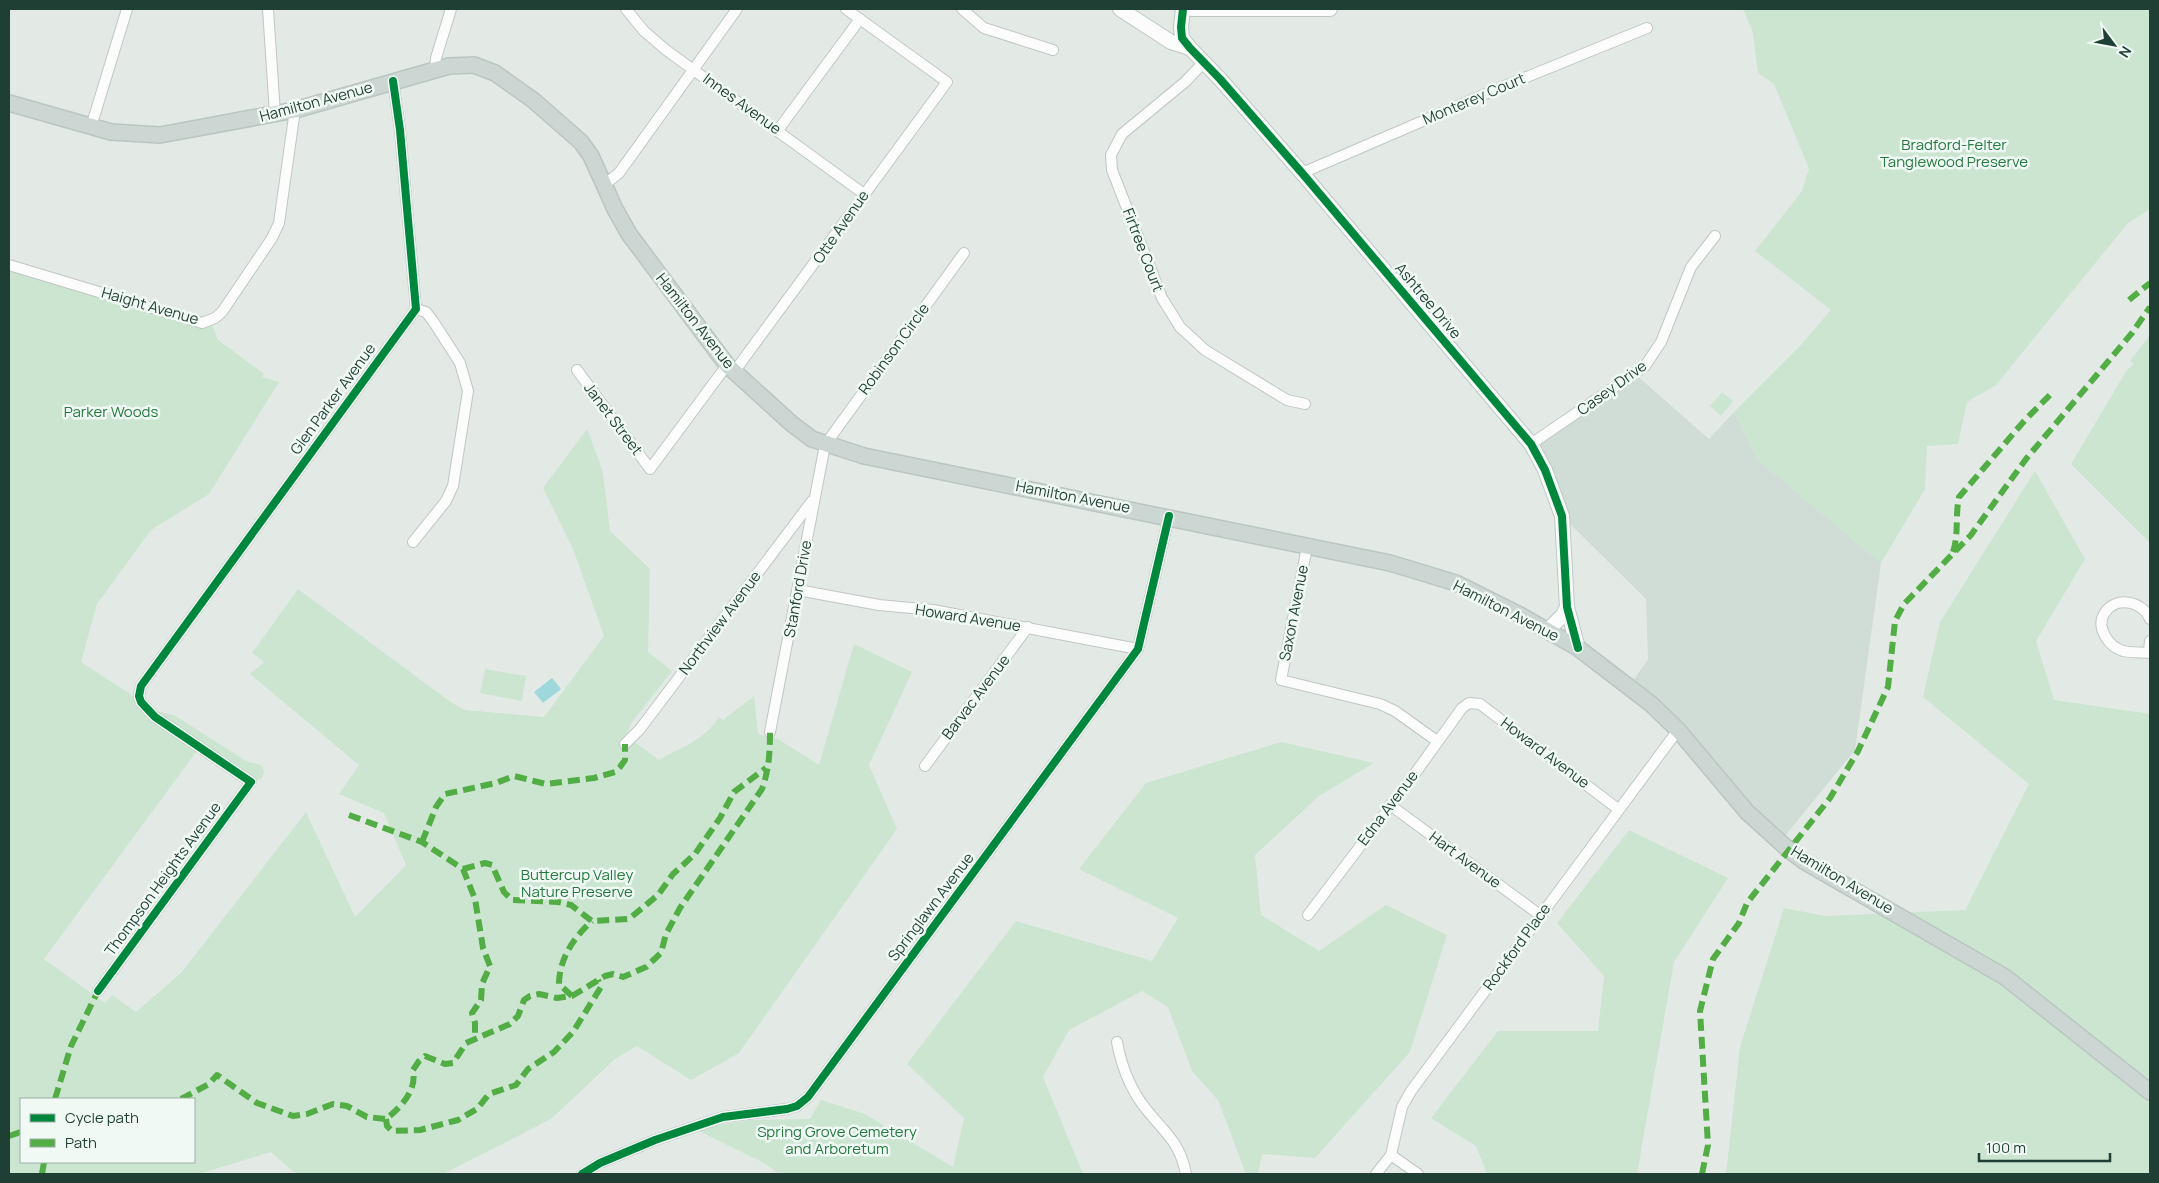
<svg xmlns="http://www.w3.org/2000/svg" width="2159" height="1183" viewBox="0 0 2159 1183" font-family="Manrope,sans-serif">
	<rect width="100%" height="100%" fill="#e3eae6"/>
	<path fill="#d0dcd6" d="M 1635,374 L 1709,439 L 1734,412 L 1758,460 L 1881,563 L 1855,750 L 1780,842 L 1629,687 L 1648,659 L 1646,599 L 1562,516 L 1531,444 Z"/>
	<g fill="#cbe5d1" fill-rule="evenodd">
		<path d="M 1743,9 L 2150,9 L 2150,209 L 2128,223 L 1996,385 L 1967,402 L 1958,444 L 1927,446 L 1925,489 L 1881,563 L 1758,460 L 1734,412 L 1800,346 L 1831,310 L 1755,251 L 1802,191 L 1809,169 L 1774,84 L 1758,73 L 1753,33 Z"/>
		<path d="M 9,268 L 210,320 L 218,340 L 264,374 L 262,377 L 279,382 L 209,494 L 151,530 L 97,604 L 81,662 L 156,711 L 174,715 L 246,761 L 261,765 L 264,771 L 262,778 L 251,782 L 199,748 L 44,959 L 105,1003 L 112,995 L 136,1012 L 181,973 L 306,812 L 355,917 L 406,865 L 384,813 L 339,794 L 359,765 L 250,674 L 264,662 L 252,653 L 298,589 L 452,703 L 465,710 L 544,717 L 604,636 L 573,549 L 543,488 L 587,429 L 603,472 L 610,531 L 650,569 L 648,652 L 672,671 L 630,725 L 627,736 L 659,760 C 680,748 706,739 719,717 L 723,720 L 754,696 L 758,734 L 778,739 L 819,765 L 854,644 L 912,672 L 869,765 L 897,829 L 739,1053 L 691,1080 L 637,1046 L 615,1059 L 551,1119 L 443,1174 L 296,1174 L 271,1152 L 199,1174 L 9,1174 ZM 21,1099 L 194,1099 L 194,1162 L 21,1162 Z"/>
		<path d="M 2150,335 L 2150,543 L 2071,464 L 2127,370 L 2134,364 L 2130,361 Z"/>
		<path d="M 1722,392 L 1733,401 L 1721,416 L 1710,406 Z"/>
		<path d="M 2035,471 L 2085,559 L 2036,641 L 2054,700 L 2150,714 L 2150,1174 L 1726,1174 L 1740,1047 L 1784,908 L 1825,916 L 1965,910 L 2029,784 L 1923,697 L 1940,622 Z"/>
		<path d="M 485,669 L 526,676 L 522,701 L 480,693 Z"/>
		<path d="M 1281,742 L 1374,763 L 1319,796 L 1255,855 L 1261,915 L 1319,951 L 1386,905 L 1447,935 L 1410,1052 L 1315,1158 L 1262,1154 L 1258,1174 L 1246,1174 L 1218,1100 L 1192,1071 L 1168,1007 L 1142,991 L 1069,1030 L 1043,1077 L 1083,1174 L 779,1174 L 764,1163 L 695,1129 L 749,1120 L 810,1119 L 821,1100 L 865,1114 L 953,1167 L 964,1118 L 907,1064 L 1016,921 L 1152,961 L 1178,918 L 1079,869 L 1146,783 Z"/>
		<path d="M 1629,830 L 1728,878 L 1674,962 L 1637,1174 L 1487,1174 L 1476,1146 L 1431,1118 L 1498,1031 L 1598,1031 L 1604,976 L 1557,923 Z"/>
	</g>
	<path fill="#9fd8dc" d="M 552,678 L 561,689 L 543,703 L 534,692 Z"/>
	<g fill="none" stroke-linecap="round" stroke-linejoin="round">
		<defs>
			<g id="street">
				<path d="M 268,9 L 275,114"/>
				<path d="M 626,9 L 644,31 L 666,50 L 864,194"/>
				<path d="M 962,9 L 984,28 L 1053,50"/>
				<path d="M 1204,62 L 1185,82 L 1122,134 L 1111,155 L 1112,170 L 1162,298 L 1180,327 L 1205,350 L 1287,400 L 1305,404"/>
				<path d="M 435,70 L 436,58 L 451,9"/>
				<path d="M 91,127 L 127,9"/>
				<path d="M 778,130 L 860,19"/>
				<path d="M 1302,173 L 1490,92 L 1647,28"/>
				<path d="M 604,185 L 619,173 L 737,9"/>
				<path d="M 9,265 L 202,323 L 215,318 L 222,312 L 272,238 L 279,223 L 295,110"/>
				<path d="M 577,370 L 650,469 L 727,365"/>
				<path d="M 734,372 L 947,82 L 846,9"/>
				<path d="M 1531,444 L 1645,366 L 1661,342 L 1691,267 L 1715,236"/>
				<path d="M 413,542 L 446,501 L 453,486 L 468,391 L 460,363 L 433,321 L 426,312 L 416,309"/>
				<path d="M 1307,547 L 1281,680 L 1380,704 L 1395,711 L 1437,741"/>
				<path d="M 798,590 L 879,605 L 933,610 L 1138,649"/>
				<path d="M 2150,619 C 2143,601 2115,595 2104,614 C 2096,628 2109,647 2123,651 C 2132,653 2141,652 2150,653"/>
				<path d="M 2149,652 L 2150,641"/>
				<path d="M 770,732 L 825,445 L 964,253"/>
				<path d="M 625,744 L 640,729 L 812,501"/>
				<path d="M 925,766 L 1028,627"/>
				<path d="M 1390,805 L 1540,915"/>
				<path d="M 1308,915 L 1411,779 L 1462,708 L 1469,703 L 1480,704 L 1618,809"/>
				<path d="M 98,991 L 251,782 L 155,717 L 141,702 L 139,696 L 141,686 L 416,309 L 400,130 L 393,81"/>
				<path d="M 1117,1042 C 1121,1065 1131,1091 1146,1109 C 1165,1133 1180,1142 1186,1174"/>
				<path d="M 1391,1155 L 1418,1174"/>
				<path d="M 582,1174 L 600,1163 L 655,1140 L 723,1117 L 787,1109 L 797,1106 L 808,1097 L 1138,649 L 1169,516"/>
				<path d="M 1376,1174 L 1391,1155 L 1402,1107 L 1411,1091 L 1678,730"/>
			</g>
			<g id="secondary">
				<path d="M 1120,9 L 1171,42 L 1190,48"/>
				<path d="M 1183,9 L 1181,27 L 1182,38 L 1190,48 L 1220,79 L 1302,173 L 1531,444 L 1545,470 L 1562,516 L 1567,607 L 1578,648"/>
				<path d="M 1192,9 L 1330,9"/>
				<path d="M 1547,631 L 1563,615 L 1567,607"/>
			</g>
			<path id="primary" d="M 9,103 L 111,132 L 160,135 L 295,110 L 449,66 L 474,65 L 495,73 L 533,100 L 581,142 L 591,156 L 615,209 L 629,234 L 727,365 L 792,424 L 812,439 L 864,456 L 1390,563 L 1456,583 L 1520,615 L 1578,648 L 1651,704 L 1678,730 L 1747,812 L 1789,850 L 1805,862 L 2005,977 L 2150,1092"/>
		</defs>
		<use href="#street" stroke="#c0c7c3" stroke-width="12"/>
		<use href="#secondary" stroke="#bec8c3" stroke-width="16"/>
		<use href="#primary" stroke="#bbc6c2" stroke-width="18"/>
		<use href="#street" stroke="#fbfcfb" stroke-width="10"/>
		<use href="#secondary" stroke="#fbfcfb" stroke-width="14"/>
		<use href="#primary" stroke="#ccd6d2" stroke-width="15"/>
		<g stroke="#52ad45" stroke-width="6" stroke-dasharray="12 6" stroke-linecap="butt">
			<path d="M 2129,300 L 2150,283"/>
			<path d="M 1953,552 C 1959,534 1955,516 1959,497 L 2025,420 L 2052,393"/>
			<path d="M 349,815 L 422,842 L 463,869 L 475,899 L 483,948 L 490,966 L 482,984 L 481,1000 L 472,1013 L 475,1023 L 475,1039"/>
			<path d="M 422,842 L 436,807 L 445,794 L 496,783 L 514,776 L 546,784 L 594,778 L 615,772 L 620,767 L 625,760 L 625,744"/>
			<path d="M 463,869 L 485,863 L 492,865 L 504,892 L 512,900 L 558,902 L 571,905 L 592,921 L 629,919 L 658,895 L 673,874 L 695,854 L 720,818 L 734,792 L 766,768"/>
			<path d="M 572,996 L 559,984 C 559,959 574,937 592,921"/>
			<path d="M 55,1099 L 71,1046 L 98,991"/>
			<path d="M 181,1099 L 209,1084 L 217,1075 L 257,1103 L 293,1116 L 307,1114 L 333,1104 L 347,1106 L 367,1117 L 386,1119 C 401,1107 417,1091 413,1070 L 419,1061 L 425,1056 L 445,1064 L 453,1063 L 466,1043 L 510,1024 L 518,1016 L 524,1000 L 530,996 L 539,994 L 557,998 L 572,996 L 605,976 L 613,974 L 623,977 L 646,967 L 661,953 L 666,934 L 680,908 L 762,789 C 769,770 770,752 770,732"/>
			<path d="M 386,1119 L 387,1126 L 392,1131 L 420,1130 L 458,1120 L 477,1109 L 489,1094 L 516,1085 L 528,1069 L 554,1052 L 573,1032 L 601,987 L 598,980"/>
			<path d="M 9,1136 L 21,1132"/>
			<path d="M 42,1174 L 44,1162"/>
			<path d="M 1702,1174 L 1708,1145 L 1700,1011 L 1713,959 L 1739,923 L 1747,903 L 1830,798 L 1858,751 L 1888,687 L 1895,621 L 1904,604 L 1971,535 L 2026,459 L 2132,333 L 2150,307"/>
		</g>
		<defs>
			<g id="cycleway">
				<path d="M 1183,9 L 1181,27 L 1182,38 L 1190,48 L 1220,79 L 1302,173 L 1531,444 L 1545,470 L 1562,516 L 1567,607 L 1578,648"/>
				<path d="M 98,991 L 251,782 L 155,717 L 141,702 L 139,696 L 141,686 L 416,309 L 400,130 L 393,81"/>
				<path d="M 582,1174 L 600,1163 L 655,1140 L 723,1117 L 787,1109 L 797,1106 L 808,1097 L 1138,649 L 1169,516"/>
			</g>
		</defs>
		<use href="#cycleway" stroke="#f1f9f5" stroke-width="11"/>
		<use href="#cycleway" stroke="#00873e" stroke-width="8"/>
	</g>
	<g text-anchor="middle" stroke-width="5" stroke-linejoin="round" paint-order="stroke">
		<g font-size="15" fill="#1f3f34" stroke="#f1f9f5">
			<text transform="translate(1474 99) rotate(-23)" y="5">Monterey Court</text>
			<text transform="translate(316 102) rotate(-15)" y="5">Hamilton Avenue</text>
			<text transform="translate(742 104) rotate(36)" y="5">Innes Avenue</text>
			<text transform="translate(841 227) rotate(-55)" y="5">Otte Avenue</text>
			<text transform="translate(1143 250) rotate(69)" y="5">Firtree Court</text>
			<text transform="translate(1428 301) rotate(50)" y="5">Ashtree Drive</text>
			<text transform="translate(150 306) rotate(16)" y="5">Haight Avenue</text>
			<text transform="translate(695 321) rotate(52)" y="5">Hamilton Avenue</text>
			<text transform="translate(894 349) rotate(-54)" y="5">Robinson Circle</text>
			<text transform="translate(1612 388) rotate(-36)" y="5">Casey Drive</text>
			<text transform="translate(333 399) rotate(-54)" y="5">Glen Parker Avenue</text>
			<text transform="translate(613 419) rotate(53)" y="5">Janet Street</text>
			<text transform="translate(1073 497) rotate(11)" y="5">Hamilton Avenue</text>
			<text transform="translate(798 589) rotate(-80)" y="5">Stanford Drive</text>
			<text transform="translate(1506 611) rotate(27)" y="5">Hamilton Avenue</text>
			<text transform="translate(1294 613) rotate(-79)" y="5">Saxon Avenue</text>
			<text transform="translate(968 618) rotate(9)" y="5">Howard Avenue</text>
			<text transform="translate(720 623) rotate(-53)" y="5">Northview Avenue</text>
			<text transform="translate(976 697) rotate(-53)" y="5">Barvac Avenue</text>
			<text transform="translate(1545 753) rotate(37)" y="5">Howard Avenue</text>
			<text transform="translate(1388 808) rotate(-53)" y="5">Edna Avenue</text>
			<text transform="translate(1465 860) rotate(36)" y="5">Hart Avenue</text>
			<text transform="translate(163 879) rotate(-54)" y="5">Thompson Heights Avenue</text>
			<text transform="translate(1842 880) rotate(31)" y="5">Hamilton Avenue</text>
			<text transform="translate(931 907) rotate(-53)" y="5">Springlawn Avenue</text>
			<text transform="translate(1517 947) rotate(-54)" y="5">Rockford Place</text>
		</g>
		<g font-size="15" fill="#247b40" stroke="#f1f9f5">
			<text x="1954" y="150">Bradford-Felter<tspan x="1954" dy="17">Tanglewood Preserve</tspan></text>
			<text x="111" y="417">Parker Woods</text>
			<text x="577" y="880">Buttercup Valley<tspan x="577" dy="17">Nature Preserve</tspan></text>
			<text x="837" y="1137">Spring Grove Cemetery<tspan x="837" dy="17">and Arboretum</tspan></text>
		</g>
	</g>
	<rect width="2159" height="1183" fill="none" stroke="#1f3f34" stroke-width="20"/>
	<rect x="20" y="1098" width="175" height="65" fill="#f1f9f5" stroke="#9dafa8"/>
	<rect x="30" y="1114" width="25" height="8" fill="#00873e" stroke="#9dafa8"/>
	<text x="65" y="1123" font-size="15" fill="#1f3f34">Cycle path</text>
	<rect x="30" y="1139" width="25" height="8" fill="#52ad45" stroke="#9dafa8"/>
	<text x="65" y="1148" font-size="15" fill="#1f3f34">Path</text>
	<g transform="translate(2114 45) rotate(122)" stroke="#f1f9f5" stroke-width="4" paint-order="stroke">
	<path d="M0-4L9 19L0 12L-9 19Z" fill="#1f3f34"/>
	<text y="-8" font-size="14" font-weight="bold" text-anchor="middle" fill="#1f3f34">N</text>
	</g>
	<path d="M1979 1153v8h131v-8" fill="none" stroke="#1f3f34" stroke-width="2.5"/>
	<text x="1986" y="1153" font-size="15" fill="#1f3f34" stroke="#f1f9f5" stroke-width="4" paint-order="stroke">100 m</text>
</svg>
